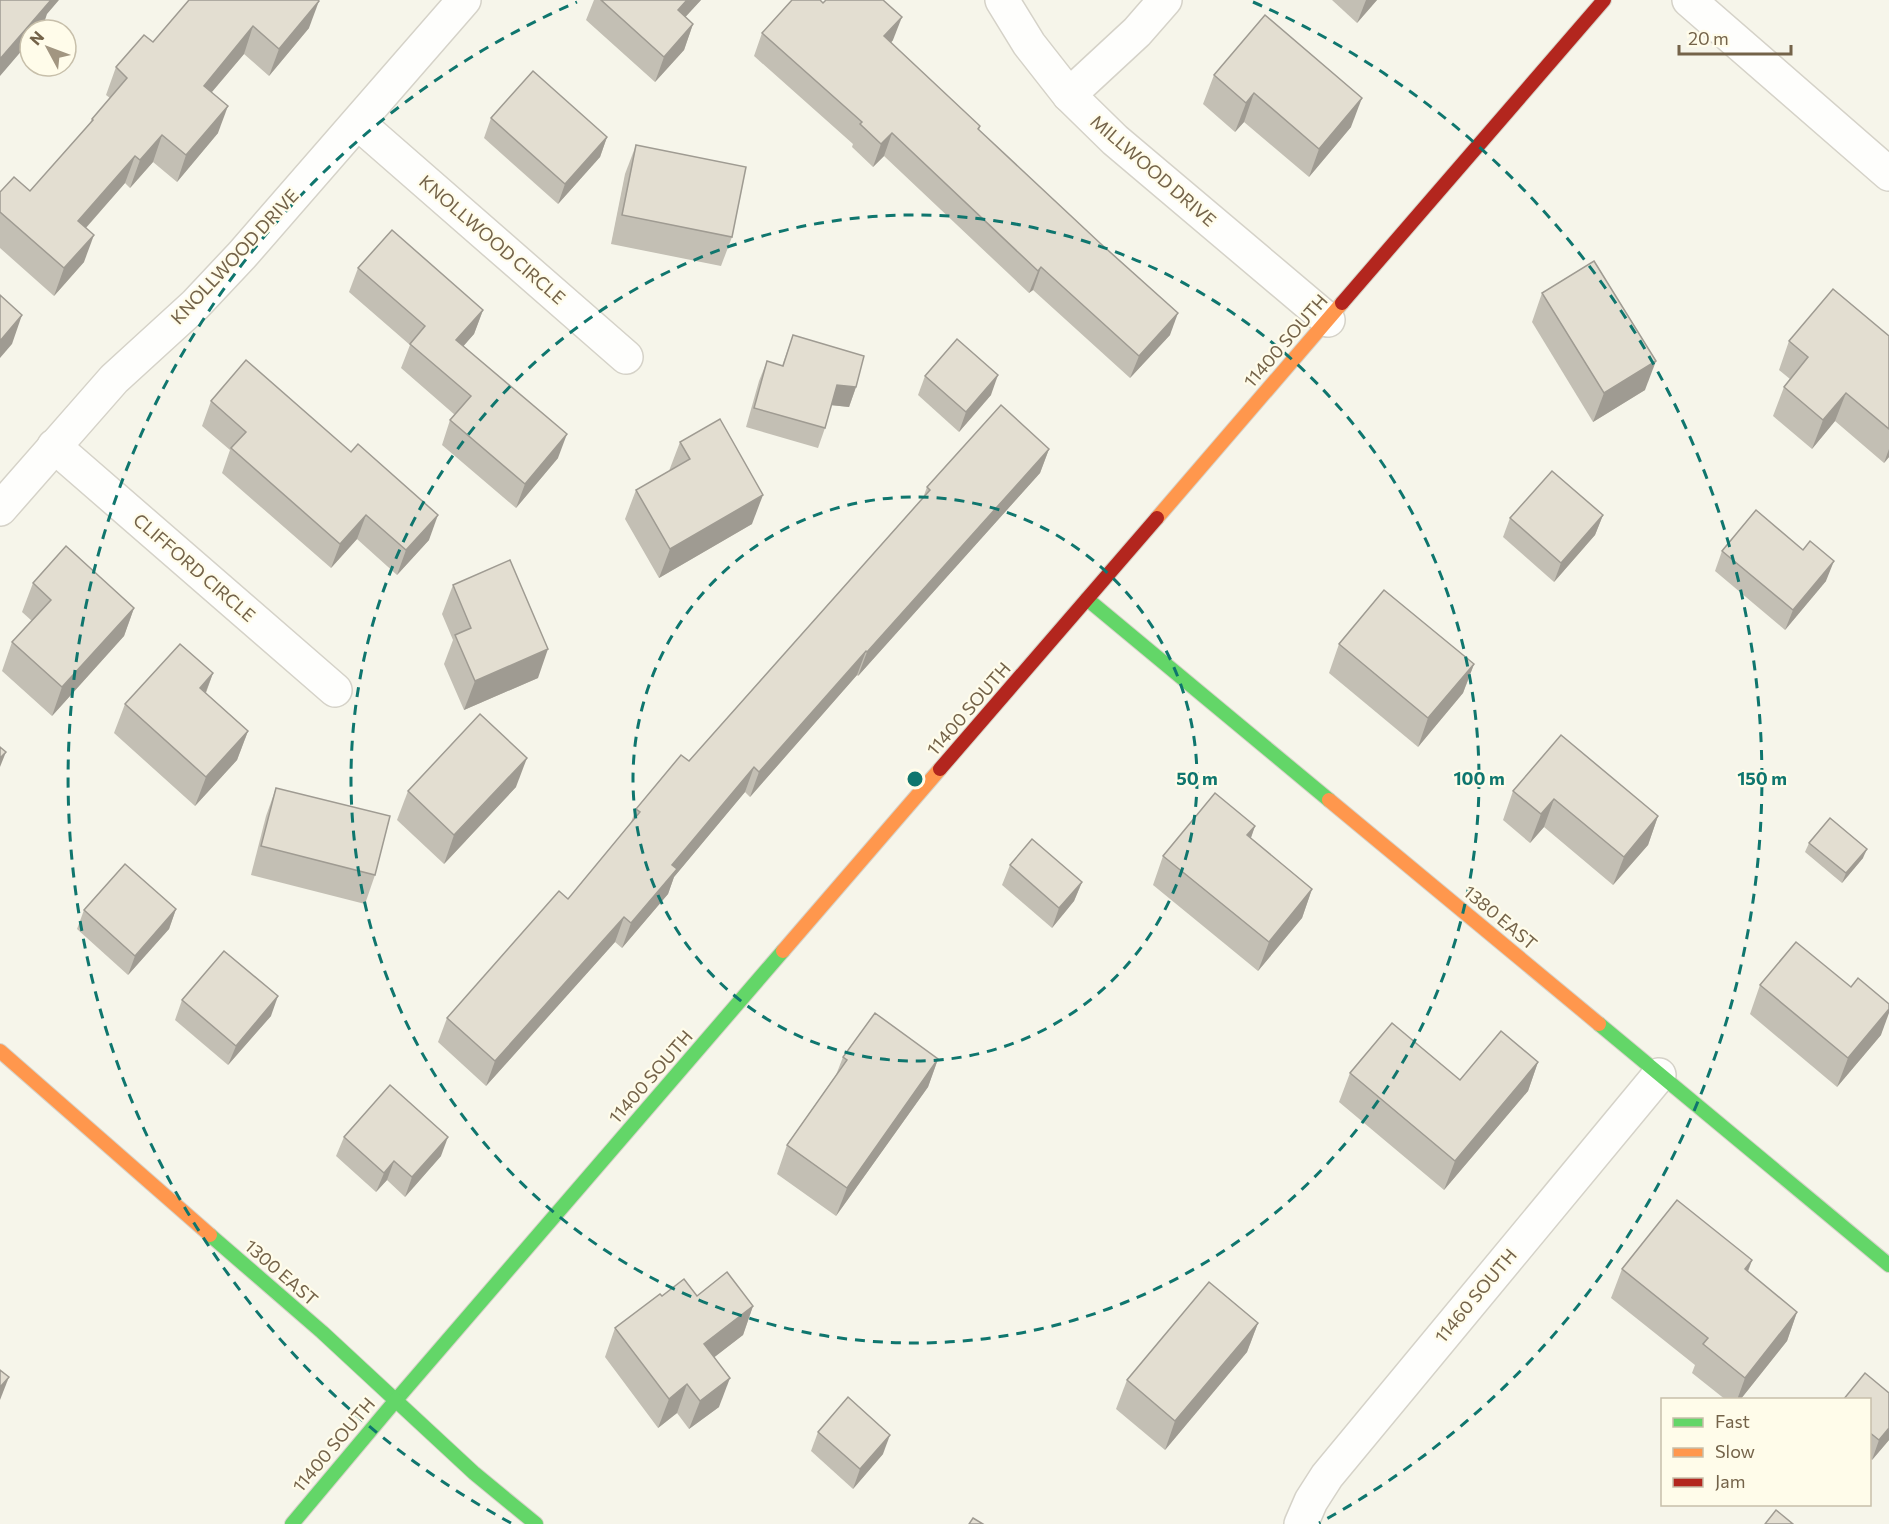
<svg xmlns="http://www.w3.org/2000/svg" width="1889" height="1524" viewBox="0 0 1889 1524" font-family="Commissioner,sans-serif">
	<rect width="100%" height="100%" fill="#f6f5ea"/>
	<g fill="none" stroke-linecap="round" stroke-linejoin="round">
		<defs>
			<g id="street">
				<path d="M 1002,0 L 1029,44 L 1069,95 L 1115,140 L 1328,320"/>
				<path d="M 1689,0 L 1889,174"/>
				<path d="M 1069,95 L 1137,32 L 1165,0"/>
				<path d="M 358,123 L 626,357"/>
				<path d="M 54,446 L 335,690"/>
				<path d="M 0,509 L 114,379 L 195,305 L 242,255 L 464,0"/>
				<path d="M 1301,1524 L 1311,1501 L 1327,1476 L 1659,1075"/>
			</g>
			<g id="fast">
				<path d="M 1087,599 L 1329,800"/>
				<path d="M 1599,1024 L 1889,1265"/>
				<path d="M 210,1235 L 322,1332 L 474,1473 L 536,1524"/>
				<path d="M 396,1400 L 783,951"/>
				<path d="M 292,1524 L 396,1400"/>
			</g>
			<g id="slow">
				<path d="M 1157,518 L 1342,303"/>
				<path d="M 1329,800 L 1599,1024"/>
				<path d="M 783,951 L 940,769"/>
				<path d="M 0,1051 L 210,1235"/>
			</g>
			<g id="jam">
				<path d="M 1342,303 L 1604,0"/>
				<path d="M 940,769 L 1157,518"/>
			</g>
		</defs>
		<use href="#street" stroke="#d5d2c8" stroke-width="36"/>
		<use href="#fast" stroke="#d6d2c8" stroke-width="16"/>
		<use href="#slow" stroke="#d6d2c8" stroke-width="16"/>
		<use href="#jam" stroke="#d6d2c8" stroke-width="16"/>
		<use href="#street" stroke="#fefefc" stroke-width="33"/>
		<use href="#fast" stroke="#63d668" stroke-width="14"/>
		<use href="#slow" stroke="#ff974d" stroke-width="14"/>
		<use href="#jam" stroke="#b3261e" stroke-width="14"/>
	</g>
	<g fill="#c3bfb4">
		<path d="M 189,0 L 309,28 L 269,76 L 244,54 L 212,92 L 218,133 L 177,182 L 153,162 L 130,188 L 125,183 L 86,228 L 84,262 L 54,296 L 0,248 L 0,192 L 30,191 L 90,123 L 92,119 L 110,98 L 106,95 L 116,67 L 153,42 Z"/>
		<path d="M 594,0 L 701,0 L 685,17 L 693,24 L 684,50 L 655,82 L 586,20 Z"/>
		<path d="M 1332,0 L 1377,0 L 1357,23 Z"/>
		<path d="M 823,3 L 893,40 L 891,43 L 980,126 L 979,130 L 1170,335 L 1130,378 L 1033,290 L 1029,293 L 884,156 L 873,167 L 852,147 L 853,144 L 754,56 L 762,33 Z"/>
		<path d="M 1214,75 L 1351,127 L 1309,177 L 1244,122 L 1235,132 L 1203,104 Z"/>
		<path d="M 491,118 L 607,137 L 600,157 L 558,204 L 484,138 Z"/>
		<path d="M 636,145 L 732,237 L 721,266 L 611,244 L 625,174 Z"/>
		<path d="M 358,268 L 483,310 L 474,334 L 463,346 L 558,458 L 516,508 L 442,445 L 450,420 L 455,415 L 401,368 L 410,345 L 349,292 Z"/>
		<path d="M 1542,293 L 1645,390 L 1593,422 L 1532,322 Z"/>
		<path d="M 793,335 L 856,387 L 849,407 L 831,405 L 825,428 L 818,448 L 746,427 L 759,381 L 767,361 L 782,366 Z"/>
		<path d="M 1889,336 L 1889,457 L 1884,463 L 1835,421 L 1812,449 L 1773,416 L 1784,387 L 1790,379 L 1779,370 L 1789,341 Z"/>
		<path d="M 925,376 L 991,395 L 959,432 L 918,395 Z"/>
		<path d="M 211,401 L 429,540 L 397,575 L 357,539 L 331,568 L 222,473 L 230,450 L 202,426 Z"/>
		<path d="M 680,442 L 752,524 L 659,578 L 625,519 L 636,490 L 669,471 Z"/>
		<path d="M 1049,449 L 1040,473 L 858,676 L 857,675 L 750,797 L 745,792 L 674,877 L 668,894 L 622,948 L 615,942 L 486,1086 L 438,1042 L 447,1018 L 568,899 L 630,825 L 636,809 L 689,761 L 923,498 L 927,487 Z"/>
		<path d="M 1603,515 L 1595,535 L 1554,582 L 1503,537 L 1510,518 Z"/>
		<path d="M 1722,551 L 1826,581 L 1785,630 L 1715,571 Z"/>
		<path d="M 33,583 L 134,608 L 124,636 L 52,716 L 2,671 L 12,642 L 32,621 L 22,612 Z"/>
		<path d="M 453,585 L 538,678 L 464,710 L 444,664 L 453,640 L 442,614 Z"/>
		<path d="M 1339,644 L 1474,664 L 1463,693 L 1418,747 L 1329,673 Z"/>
		<path d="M 213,673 L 206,693 L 248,731 L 237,760 L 195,806 L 114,733 L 125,704 Z"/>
		<path d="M 516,787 L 444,864 L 397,820 L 408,791 Z"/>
		<path d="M 276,788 L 375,875 L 365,904 L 251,875 L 266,816 Z"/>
		<path d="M 1513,791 L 1658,816 L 1648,845 L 1613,885 L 1544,827 L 1530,843 L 1503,820 Z"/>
		<path d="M 1255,826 L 1251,838 L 1312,889 L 1302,918 L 1258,971 L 1153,885 L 1163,856 Z"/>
		<path d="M 1809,843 L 1863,858 L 1842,883 L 1805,852 Z"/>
		<path d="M 1010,865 L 1082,882 L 1074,901 L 1052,928 L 1002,885 Z"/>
		<path d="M 176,909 L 169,929 L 128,975 L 77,929 L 84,910 Z"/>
		<path d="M 1760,985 L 1881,1035 L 1837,1087 L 1750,1014 Z"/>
		<path d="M 182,1000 L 271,1016 L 228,1065 L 175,1020 Z"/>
		<path d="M 843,1057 L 938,1059 L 928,1087 L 836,1216 L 777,1174 L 787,1145 L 836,1075 Z"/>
		<path d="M 1538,1062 L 1528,1091 L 1444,1190 L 1339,1102 L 1350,1073 L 1460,1080 Z"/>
		<path d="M 344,1137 L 441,1156 L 405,1197 L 387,1180 L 376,1192 L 336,1156 Z"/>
		<path d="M 1752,1260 L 1748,1272 L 1797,1312 L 1787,1341 L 1740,1400 L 1726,1400 L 1692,1373 L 1695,1365 L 1611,1298 L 1622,1269 Z"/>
		<path d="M 662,1296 L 697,1296 L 753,1306 L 743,1335 L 714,1357 L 719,1407 L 689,1429 L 677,1413 L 658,1428 L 605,1357 L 615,1328 Z"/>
		<path d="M 1258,1323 L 1247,1352 L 1165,1450 L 1116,1409 L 1127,1380 Z"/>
		<path d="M 1869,1400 L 1889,1440 L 1872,1460 L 1869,1458 Z"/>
		<path d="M 818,1432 L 883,1454 L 853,1489 L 811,1451 Z"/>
	</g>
	<g fill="#9f9b92">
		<path d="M 48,0 L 59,0 L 47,14 L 43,26 L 39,30 L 30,30 L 30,41 L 0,76 L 0,59 Z"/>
		<path d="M 687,0 L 701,0 L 668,36 L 678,10 Z"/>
		<path d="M 1366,0 L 1377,0 L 1357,23 Z"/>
		<path d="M 319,1 L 309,28 L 269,76 L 279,49 Z"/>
		<path d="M 902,17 L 893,40 L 876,59 L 884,36 Z"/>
		<path d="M 693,24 L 684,50 L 655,82 L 664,57 Z"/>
		<path d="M 253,26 L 244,54 L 194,113 L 204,86 Z"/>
		<path d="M 1254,93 L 1244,122 L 1235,132 L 1246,103 Z"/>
		<path d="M 1362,98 L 1351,127 L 1309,177 L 1319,149 Z"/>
		<path d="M 228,106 L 218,133 L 177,182 L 186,155 Z"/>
		<path d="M 892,133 L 884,156 L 873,167 L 881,144 Z"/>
		<path d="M 162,135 L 153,162 L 130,188 L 140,160 Z"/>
		<path d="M 607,137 L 600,157 L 558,204 L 565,184 Z"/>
		<path d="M 135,156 L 125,183 L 68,248 L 78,221 Z"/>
		<path d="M 94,235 L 84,262 L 54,296 L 64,268 Z"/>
		<path d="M 1041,267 L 1033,290 L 1029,293 L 1038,271 Z"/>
		<path d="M 483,310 L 474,334 L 447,365 L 456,340 Z"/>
		<path d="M 1178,313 L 1170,335 L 1130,378 L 1139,356 Z"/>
		<path d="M 22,315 L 12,344 L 0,358 L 0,341 Z"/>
		<path d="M 1656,361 L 1645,390 L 1593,422 L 1604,393 Z"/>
		<path d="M 998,375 L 991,395 L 959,432 L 966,412 Z"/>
		<path d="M 837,385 L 856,387 L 849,407 L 830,405 Z"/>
		<path d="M 1846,393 L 1835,421 L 1812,449 L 1823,420 Z"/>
		<path d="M 567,434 L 558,458 L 516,508 L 525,484 Z"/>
		<path d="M 1049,449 L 1040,473 L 858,676 L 867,652 Z"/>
		<path d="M 1889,449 L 1889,457 L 1884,463 Z"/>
		<path d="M 763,495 L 752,524 L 659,578 L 670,549 Z"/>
		<path d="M 366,515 L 357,539 L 331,568 L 340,544 Z"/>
		<path d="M 438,515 L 429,540 L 397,575 L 406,550 Z"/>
		<path d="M 1603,515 L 1595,535 L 1554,582 L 1561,563 Z"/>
		<path d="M 1834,561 L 1826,581 L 1785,630 L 1793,610 Z"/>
		<path d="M 134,608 L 124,636 L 52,716 L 62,687 Z"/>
		<path d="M 548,649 L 538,678 L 464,710 L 475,681 Z"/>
		<path d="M 866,651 L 857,675 L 750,797 L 759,772 Z"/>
		<path d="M 1474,664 L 1463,693 L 1418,747 L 1428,718 Z"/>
		<path d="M 213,673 L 202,702 L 200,688 Z"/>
		<path d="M 248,731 L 237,760 L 195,806 L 206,777 Z"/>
		<path d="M 6,752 L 0,767 L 0,758 Z"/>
		<path d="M 527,758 L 516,787 L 444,864 L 454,835 Z"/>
		<path d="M 754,767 L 745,792 L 674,877 L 668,894 L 622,948 L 631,923 L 672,865 Z"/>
		<path d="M 1554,799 L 1544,827 L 1530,843 L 1541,814 Z"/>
		<path d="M 1658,816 L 1648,845 L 1613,885 L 1624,857 Z"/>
		<path d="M 1255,826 L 1245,854 L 1247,835 Z"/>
		<path d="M 1867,849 L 1863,858 L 1842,883 L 1846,873 Z"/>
		<path d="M 1082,882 L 1074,901 L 1052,928 L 1059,908 Z"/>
		<path d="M 1312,889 L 1302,918 L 1258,971 L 1269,942 Z"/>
		<path d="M 176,909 L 169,929 L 128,975 L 135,956 Z"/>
		<path d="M 624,917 L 615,942 L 486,1086 L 495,1061 Z"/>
		<path d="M 278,996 L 271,1016 L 228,1065 L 236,1046 Z"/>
		<path d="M 1889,1009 L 1889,1013 L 1881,1035 L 1837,1087 L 1848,1058 Z"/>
		<path d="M 938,1059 L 928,1087 L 836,1216 L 847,1188 Z"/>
		<path d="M 1538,1062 L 1528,1091 L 1444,1190 L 1455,1161 Z"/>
		<path d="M 448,1137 L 441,1156 L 405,1197 L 412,1177 Z"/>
		<path d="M 394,1161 L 387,1180 L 376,1192 L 384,1173 Z"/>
		<path d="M 1752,1260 L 1741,1289 L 1745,1269 Z"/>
		<path d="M 753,1306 L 743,1335 L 694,1373 L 704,1344 Z"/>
		<path d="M 1797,1312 L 1787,1341 L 1740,1400 L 1737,1400 L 1745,1378 Z"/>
		<path d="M 1258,1323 L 1247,1352 L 1165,1450 L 1175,1421 Z"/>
		<path d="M 9,1377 L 0,1400 L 0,1387 Z"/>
		<path d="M 730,1378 L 719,1407 L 689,1429 L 700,1401 Z"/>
		<path d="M 687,1384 L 677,1413 L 658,1428 L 669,1399 Z"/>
		<path d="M 1889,1428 L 1889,1440 L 1872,1460 L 1879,1440 Z"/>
		<path d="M 890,1435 L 883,1454 L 853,1489 L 860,1469 Z"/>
	</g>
	<g fill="#e3ded1" stroke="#9f9b92" stroke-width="1.5">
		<path d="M 0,0 L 51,0 L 0,59 Z"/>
		<path d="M 189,0 L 318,0 L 319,1 L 279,49 L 253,26 L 204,86 L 228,106 L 186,155 L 162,135 L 140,160 L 135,156 L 78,221 L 94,235 L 64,268 L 0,212 L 0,192 L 14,177 L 30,191 L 93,120 L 92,119 L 127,78 L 116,67 L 144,35 L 153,42 Z"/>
		<path d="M 601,0 L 687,0 L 678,10 L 693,24 L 664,57 Z"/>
		<path d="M 792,0 L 820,0 L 823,3 L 826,0 L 883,0 L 902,17 L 884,36 L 980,126 L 978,129 L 1101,244 L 1178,313 L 1139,356 L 1041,267 L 1038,271 L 892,133 L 881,144 L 860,124 L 862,122 L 762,33 Z"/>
		<path d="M 1265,15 L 1362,98 L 1319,149 L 1254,93 L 1246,103 L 1214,75 Z"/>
		<path d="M 533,71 L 607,137 L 565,184 L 491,118 Z"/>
		<path d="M 636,145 L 746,167 L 732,237 L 622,215 Z"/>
		<path d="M 392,230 L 483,310 L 456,340 L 567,434 L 525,484 L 450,420 L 471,396 L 410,344 L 425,326 L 358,268 Z"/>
		<path d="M 1594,261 L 1656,361 L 1604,393 L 1542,293 Z"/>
		<path d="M 1833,289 L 1889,336 L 1889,429 L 1846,393 L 1823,420 L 1784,387 L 1808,357 L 1789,341 Z"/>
		<path d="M 0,295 L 22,315 L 0,341 Z"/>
		<path d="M 793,335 L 864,356 L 856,387 L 837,385 L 825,428 L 754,408 L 767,361 L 783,366 Z"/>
		<path d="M 957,339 L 998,375 L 966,412 L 925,376 Z"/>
		<path d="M 246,360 L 351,452 L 358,444 L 438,515 L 406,550 L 366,515 L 340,544 L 231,448 L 246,432 L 211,401 Z"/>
		<path d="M 1001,405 L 1049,449 L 867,652 L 866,651 L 759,772 L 754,767 L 672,865 L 677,869 L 631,923 L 624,917 L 495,1061 L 447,1018 L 559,891 L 568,899 L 640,812 L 636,809 L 681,755 L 689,761 L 930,490 L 927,487 Z"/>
		<path d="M 720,419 L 763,495 L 670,549 L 636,490 L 690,459 L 680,442 Z"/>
		<path d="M 1552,471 L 1603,515 L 1561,563 L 1510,518 Z"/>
		<path d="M 1756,510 L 1803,550 L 1810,541 L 1834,561 L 1793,610 L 1722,551 Z"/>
		<path d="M 66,546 L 134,608 L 62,687 L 12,642 L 51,600 L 33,583 Z"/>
		<path d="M 510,560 L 548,649 L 475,681 L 455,635 L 471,628 L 453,585 Z"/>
		<path d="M 1384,590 L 1474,664 L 1428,718 L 1339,644 Z"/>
		<path d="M 180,644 L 213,673 L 200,688 L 248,731 L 206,777 L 125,704 Z"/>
		<path d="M 480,714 L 527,758 L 454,835 L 408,791 Z"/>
		<path d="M 1561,735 L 1658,816 L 1624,857 L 1554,799 L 1541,814 L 1513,791 Z"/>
		<path d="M 0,747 L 6,752 L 0,758 Z"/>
		<path d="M 276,788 L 390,816 L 375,875 L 261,846 Z"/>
		<path d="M 1215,793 L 1255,826 L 1247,835 L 1312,889 L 1269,942 L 1163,856 Z"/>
		<path d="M 1830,818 L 1867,849 L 1846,873 L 1809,843 Z"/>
		<path d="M 1032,839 L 1082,882 L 1059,908 L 1010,865 Z"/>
		<path d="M 125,864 L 176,909 L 135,956 L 84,910 Z"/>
		<path d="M 1796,942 L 1851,987 L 1858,978 L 1889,1004 L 1889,1009 L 1848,1058 L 1760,985 Z"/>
		<path d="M 224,951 L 278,996 L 236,1046 L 182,1000 Z"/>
		<path d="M 875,1013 L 938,1059 L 847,1188 L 787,1145 L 847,1060 L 843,1057 Z"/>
		<path d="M 1392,1023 L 1460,1080 L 1501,1031 L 1538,1062 L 1455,1161 L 1350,1073 Z"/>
		<path d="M 390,1085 L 448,1137 L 412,1177 L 394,1161 L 384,1173 L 344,1137 Z"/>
		<path d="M 1677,1200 L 1752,1260 L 1745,1269 L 1797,1312 L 1745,1378 L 1703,1344 L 1708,1338 L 1622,1269 Z"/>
		<path d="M 727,1272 L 753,1306 L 704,1344 L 730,1378 L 700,1401 L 687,1384 L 669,1399 L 615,1328 L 660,1294 L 662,1296 L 684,1279 L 697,1296 Z"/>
		<path d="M 1209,1282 L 1258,1323 L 1175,1421 L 1127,1380 Z"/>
		<path d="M 0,1370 L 9,1377 L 0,1387 Z"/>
		<path d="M 1865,1373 L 1889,1393 L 1889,1428 L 1879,1440 L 1869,1432 L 1869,1400 L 1843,1400 Z"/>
		<path d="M 848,1397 L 890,1435 L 860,1469 L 818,1432 Z"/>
		<path d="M 1776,1510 L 1793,1524 L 1765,1524 Z"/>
		<path d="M 973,1518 L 983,1524 L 969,1524 Z"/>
	</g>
	<g fill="none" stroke="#0f766e" stroke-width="3" stroke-dasharray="10 8">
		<circle cx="915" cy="779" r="282"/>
		<circle cx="915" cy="779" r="564"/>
		<path d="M511 1523A847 847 0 0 1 577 2M1253 2A847 847 0 0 1 1319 1523"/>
	</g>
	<g text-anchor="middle" stroke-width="4.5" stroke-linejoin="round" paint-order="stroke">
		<g font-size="18" fill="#746349" stroke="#fffcea">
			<text transform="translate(1153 171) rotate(41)" y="6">MILLWOOD DRIVE</text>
			<text transform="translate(492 240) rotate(41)" y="6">KNOLLWOOD CIRCLE</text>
			<text transform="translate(235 257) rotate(-47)" y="6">KNOLLWOOD DRIVE</text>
			<text transform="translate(1286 341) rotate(-49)" y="6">11400 SOUTH</text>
			<text transform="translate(194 568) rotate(41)" y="6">CLIFFORD CIRCLE</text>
			<text transform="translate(969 709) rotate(-49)" y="6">11400 SOUTH</text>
			<text transform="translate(1500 918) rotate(40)" y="6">1380 EAST</text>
			<text transform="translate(651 1077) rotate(-49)" y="6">11400 SOUTH</text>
			<text transform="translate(281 1273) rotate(41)" y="6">1300 EAST</text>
			<text transform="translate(1476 1296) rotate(-50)" y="6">11460 SOUTH</text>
			<text transform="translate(334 1445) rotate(-50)" y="6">11400 SOUTH</text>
		</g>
	</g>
	<circle cx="915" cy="779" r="9" fill="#0f766e" stroke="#fffcea" stroke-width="3"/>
	<g font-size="18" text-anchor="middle" font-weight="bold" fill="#0f766e" stroke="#fffcea" stroke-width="4.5" stroke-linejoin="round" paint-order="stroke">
		<text x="1197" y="785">50 m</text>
		<text x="1479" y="785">100 m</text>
		<text x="1762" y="785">150 m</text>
	</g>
	<rect x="1661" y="1398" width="210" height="108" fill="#fffcea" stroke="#c7bfaa" stroke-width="1.5"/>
	<rect x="1673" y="1418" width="30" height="9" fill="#63d668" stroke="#c7bfaa" stroke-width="1.5"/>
	<text x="1715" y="1428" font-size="18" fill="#746349">Fast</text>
	<rect x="1673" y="1448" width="30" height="9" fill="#ff974d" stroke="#c7bfaa" stroke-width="1.5"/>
	<text x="1715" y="1458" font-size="18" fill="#746349">Slow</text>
	<rect x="1673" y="1478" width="30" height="9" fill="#b3261e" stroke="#c7bfaa" stroke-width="1.5"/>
	<text x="1715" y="1488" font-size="18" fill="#746349">Jam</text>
	<g transform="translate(48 48) rotate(311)"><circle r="28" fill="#fffcea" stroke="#c7bfaa" stroke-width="1.5"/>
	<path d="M0-4.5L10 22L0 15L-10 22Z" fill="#a29681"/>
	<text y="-9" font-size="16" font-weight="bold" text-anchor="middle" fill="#746349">N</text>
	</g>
	<path d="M1679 45v9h112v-9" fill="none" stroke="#746349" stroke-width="3"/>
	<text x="1688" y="45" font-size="18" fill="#746349" stroke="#fffcea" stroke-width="4.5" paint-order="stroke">20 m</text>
</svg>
